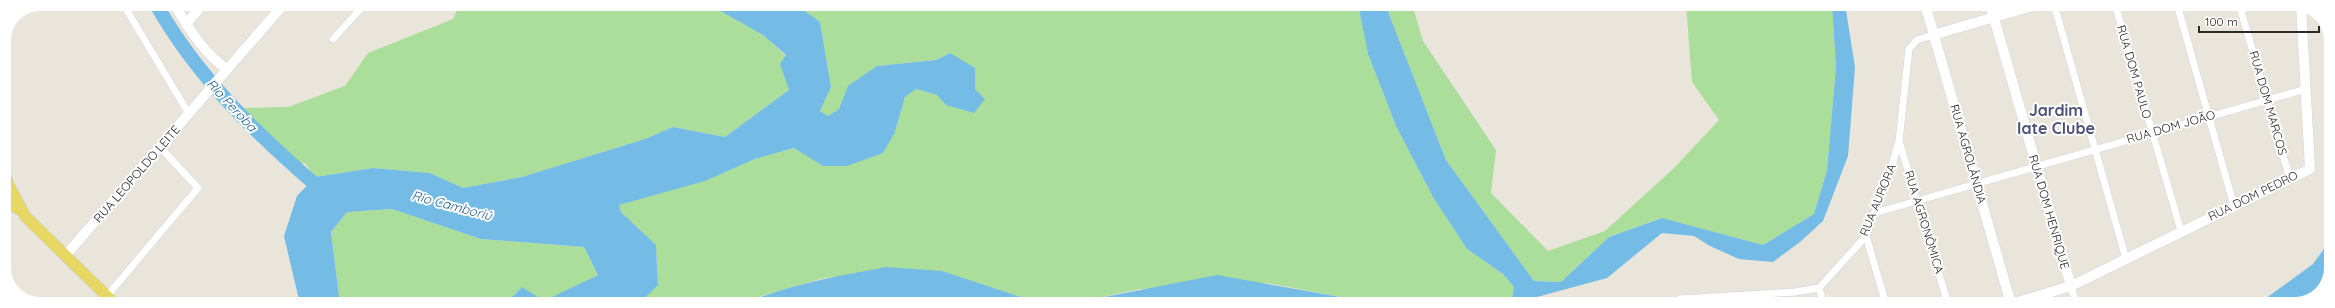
<svg xmlns="http://www.w3.org/2000/svg" width="2335" height="308" viewBox="0 0 2335 308" font-family="Quicksand,sans-serif">
	<rect width="100%" height="100%" fill="#eae5db"/>
	<g fill="#aade9a">
		<path d="M 460,4 L 708,4 L 763,35 L 786,56 L 780,64 L 789,90 L 725,137 L 673,127 L 645,139 L 522,177 L 463,188 L 430,173 L 373,168 L 315,177 L 305,163 L 294,165 L 240,108 L 288,107 L 345,86 L 368,53 L 453,19 Z"/>
		<path d="M 796,4 L 1098,4 L 1108,11 L 1118,4 L 1358,4 L 1368,54 L 1396,126 L 1433,197 L 1467,249 L 1503,274 L 1514,287 L 1511,304 L 1361,304 L 1352,299 L 1267,283 L 1140,289 L 1068,304 L 1042,304 L 942,271 L 824,278 L 761,296 L 742,304 L 639,304 L 658,284 L 656,245 L 621,212 L 618,205 L 704,181 L 755,159 L 795,148 L 823,166 L 895,132 L 905,97 L 916,89 L 937,95 L 946,105 L 985,99 L 975,89 L 950,53 L 936,60 L 877,66 L 849,86 L 839,109 L 828,116 L 820,111 L 831,87 L 820,22 Z"/>
		<path d="M 1385,4 L 1412,4 L 1423,41 L 1496,150 L 1491,193 L 1548,251 L 1605,231 L 1674,168 L 1719,120 L 1692,82 L 1686,4 L 1832,4 L 1836,67 L 1827,170 L 1814,214 L 1763,245 L 1661,218 L 1609,237 L 1561,282 L 1534,281 L 1446,160 Z"/>
		<path d="M 392,209 L 481,239 L 584,247 L 598,275 L 544,302 L 522,287 L 505,304 L 340,304 L 331,232 L 347,212 Z"/>
	</g>
	<g fill="#74bbe6">
		<path d="M 708,4 L 796,4 L 820,22 L 831,87 L 820,111 L 828,116 L 839,109 L 848,86 L 877,66 L 936,60 L 950,53 L 975,68 L 975,89 L 985,99 L 974,113 L 946,105 L 937,95 L 916,89 L 905,97 L 895,132 L 883,153 L 847,166 L 823,166 L 794,148 L 755,159 L 705,181 L 619,205 L 621,212 L 656,245 L 658,285 L 639,304 L 505,304 L 522,287 L 544,301 L 598,275 L 584,247 L 481,239 L 392,209 L 347,212 L 331,232 L 340,304 L 300,304 L 284,236 L 297,196 L 315,177 L 373,168 L 430,173 L 463,188 L 522,177 L 645,139 L 673,127 L 725,137 L 789,90 L 780,64 L 786,55 L 763,35 Z"/>
		<path d="M 1358,4 L 1385,4 L 1446,160 L 1534,281 L 1561,282 L 1609,237 L 1662,218 L 1763,245 L 1814,214 L 1827,170 L 1836,67 L 1832,4 L 1845,4 L 1855,67 L 1848,156 L 1823,221 L 1800,242 L 1773,262 L 1739,259 L 1710,246 L 1694,236 L 1662,233 L 1607,278 L 1537,297 L 1533,304 L 1511,304 L 1514,287 L 1503,274 L 1467,249 L 1433,197 L 1396,126 L 1368,54 Z"/>
		<path d="M 2331,239 L 2331,273 L 2319,295 L 2295,304 L 2258,304 L 2313,264 Z"/>
		<path d="M 886,267 L 942,271 L 1042,304 L 742,304 C 788,285 837,276 886,267 Z"/>
		<path d="M 1217,275 L 1352,299 L 1361,304 L 1068,304 Z"/>
	</g>
	<g fill="none" stroke-linecap="round" stroke-linejoin="round">
		<path stroke="#74bbe6" stroke-width="14" d="M 156,4 C 198,79 260,137 324,192"/>
		<defs>
			<g id="street">
				<path d="M 123,4 L 189,114"/>
				<path d="M 2054,4 L 2126,259"/>
				<path d="M 2115,4 L 2181,231"/>
				<path d="M 2177,4 L 2234,206"/>
				<path d="M 2239,4 L 2290,179"/>
				<path d="M 333,39 L 365,4"/>
				<path d="M 1899,141 L 1948,304"/>
				<path d="M 1875,213 L 2306,89"/>
				<path d="M 1866,236 L 1886,304"/>
				<path d="M 2071,286 L 2076,304"/>
				<path d="M 1819,288 L 1824,304"/>
				<path d="M 107,296 L 198,188 L 160,147"/>
				<path d="M 1671,304 L 1680,299 L 1795,292 L 1819,288 L 1866,236 L 1891,169 L 1899,141 L 1909,49 L 1917,40 L 1933,35"/>
			</g>
			<g id="secondary">
				<path d="M 174,4 C 188,27 204,54 227,69"/>
				<path d="M 1925,4 L 2011,304 L 2071,286 L 2310,169 L 2301,5"/>
				<path d="M 1990,4 L 2071,286"/>
				<path d="M 186,24 L 203,4"/>
				<path d="M 1933,35 L 2039,4"/>
				<path d="M 66,255 L 284,4"/>
			</g>
			<g id="primary">
				<path d="M 4,172 L 8,184 L 25,216 L 115,304"/>
				<path d="M 4,197 L 8,203 L 21,210"/>
			</g>
		</defs>
		<use href="#street" stroke="#d0d2e1" stroke-width="8"/>
		<use href="#secondary" stroke="#d0d2e1" stroke-width="11"/>
		<use href="#primary" stroke="#c7c7c7" stroke-width="12"/>
		<use href="#street" stroke="#fff" stroke-width="7"/>
		<use href="#secondary" stroke="#fff" stroke-width="10"/>
		<use href="#primary" stroke="#e7d763" stroke-width="11"/>
	</g>
	<g text-anchor="middle" stroke-width="4" stroke-linejoin="round" paint-order="stroke">
		<g font-size="12" fill="#292929" stroke="#fff">
			<text transform="translate(2134 72) rotate(74)" y="4">RUA DOM PAULO</text>
			<text transform="translate(2268 103) rotate(74)" y="4">RUA DOM MARCOS</text>
			<text transform="translate(2171 127) rotate(-16)" y="4">RUA DOM JOÃO</text>
			<text transform="translate(1968 154) rotate(74)" y="4">RUA AGROLÂNDIA</text>
			<text transform="translate(137 174) rotate(-49)" y="4">RUA LEOPOLDO LEITE</text>
			<text transform="translate(2253 196) rotate(-26)" y="4">RUA DOM PEDRO</text>
			<text transform="translate(1878 200) rotate(-68)" y="4">RUA AURORA</text>
			<text transform="translate(2049 212) rotate(74)" y="4">RUA DOM HENRIQUE</text>
			<text transform="translate(1924 222) rotate(73)" y="4">RUA AGRONÔMICA</text>
		</g>
		<g font-size="13" font-style="italic" fill="#165890" stroke="#fff">
			<text transform="translate(232 105) rotate(47)" y="5">Rio Peroba</text>
			<text transform="translate(452 205) rotate(15)" y="5">Rio Camboriú</text>
		</g>
		<g font-size="16" font-weight="bold" fill="#4c4f76" stroke="#fff">
			<text x="2056" y="116">Jardim<tspan x="2056" dy="18">Iate Clube</tspan></text>
		</g>
	</g>
	<path d="M0 0H2335V308H0ZM40 11H2295A29 29 0 0 1 2324 40V268A29 29 0 0 1 2295 297H40A29 29 0 0 1 11 268V40A29 29 0 0 1 40 11Z" fill="#fff" fill-rule="evenodd"/>
	<path d="M2199 26v6h120v-6" fill="none" stroke="#292929" stroke-width="2"/>
	<text x="2205" y="26" font-size="12" fill="#292929" stroke="#ffffff" stroke-width="3" paint-order="stroke">100 m</text>
</svg>
